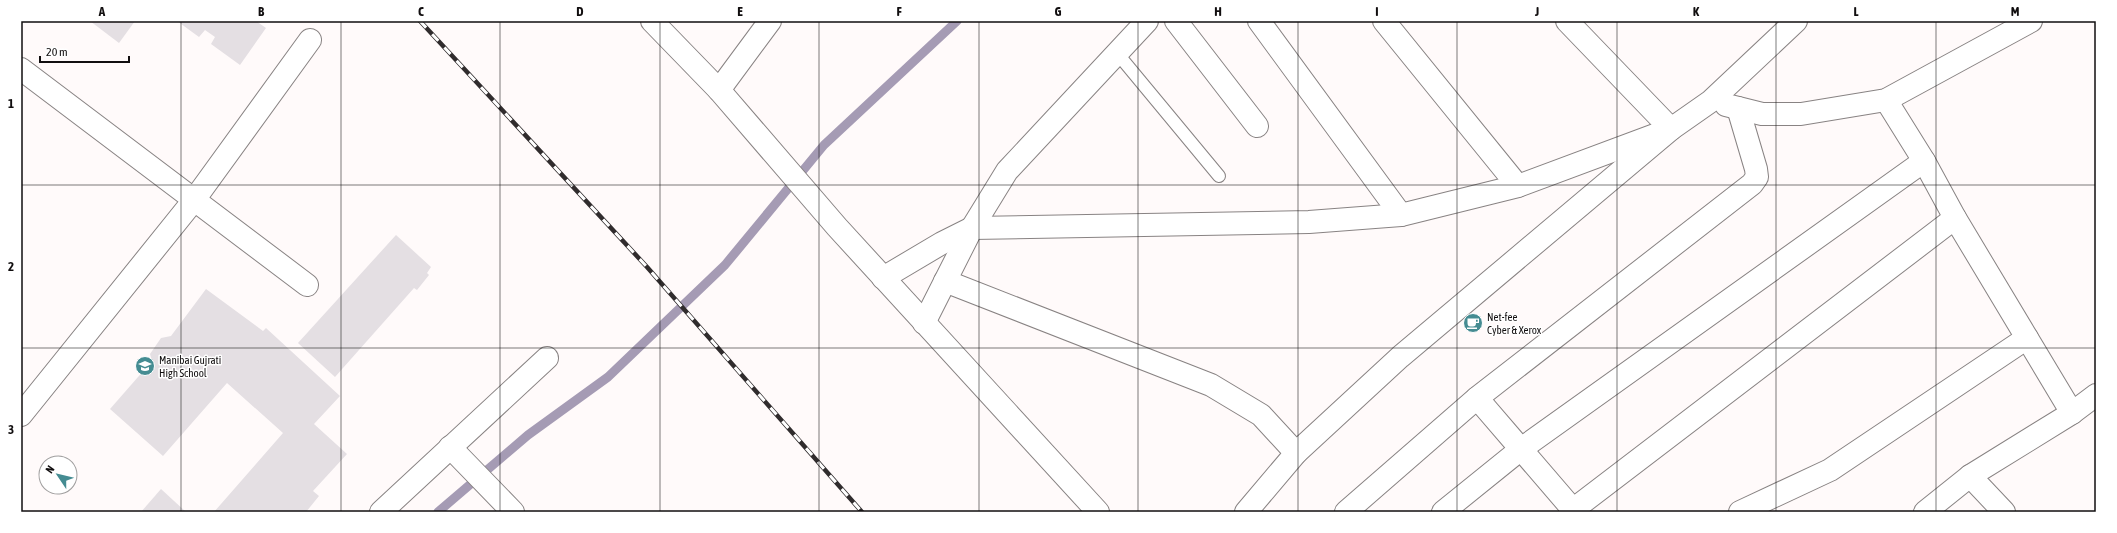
<svg xmlns="http://www.w3.org/2000/svg" width="2117" height="533" viewBox="0 0 2117 533" font-family="'Asap Condensed',sans-serif">
	<rect width="100%" height="100%" fill="#fffafa"/>
	<g fill="none" stroke-linecap="round" stroke-linejoin="round">
		<path stroke="#a59bb4" stroke-width="9" d="M 438,512 L 528,435 L 608,377 L 725,265 L 824,145 L 957,21"/>
	</g>
	<g fill="#e4dfe3">
		<path d="M 90,21 L 135,21 L 119,43 Z"/>
		<path d="M 177,21 L 256,21 L 266,28 L 240,65 L 211,44 L 215,37 L 205,30 L 199,37 Z"/>
		<path d="M 396,235 L 431,267 L 427,273 L 429,275 L 417,290 L 414,288 L 335,377 L 298,343 Z"/>
		<path d="M 206,289 L 263,331 L 266,328 L 340,396 L 314,424 L 347,454 L 313,491 L 319,496 L 306,512 L 214,512 L 283,433 L 227,383 L 163,456 L 110,409 L 152,361 L 150,354 L 161,338 L 171,336 Z"/>
		<path d="M 161,489 L 186,512 L 141,512 Z"/>
	</g>
	<g fill="none" stroke-linecap="round" stroke-linejoin="round">
		<defs>
			<path id="lane" d="M 1117,53 L 1219,176"/>
			<g id="street">
				<path d="M 1176,21 L 1257,126"/>
				<path d="M 1259,21 L 1401,215"/>
				<path d="M 1384,21 L 1518,186"/>
				<path d="M 21,69 L 307,285"/>
				<path d="M 719,90 L 770,21"/>
				<path d="M 1886,100 L 1924,161 L 1955,218 L 2072,413"/>
				<path d="M 1726,105 L 1762,114 L 1801,114 L 1886,100 L 2031,21"/>
				<path d="M 883,278 L 942,243 L 972,228 L 1309,222 L 1401,215 L 1518,186 L 1671,129 L 1711,101 L 1796,21"/>
				<path d="M 945,281 L 1211,385 L 1261,415 L 1296,453"/>
				<path d="M 924,323 L 972,228 L 1007,171 L 1147,21"/>
				<path d="M 1477,398 L 1575,512"/>
				<path d="M 21,415 L 194,200 L 310,40"/>
				<path d="M 450,447 L 513,512"/>
				<path d="M 1970,476 L 2004,512"/>
				<path d="M 381,512 L 547,358"/>
				<path d="M 1246,512 L 1296,453 L 1400,357 L 1671,129 L 1567,21"/>
				<path d="M 1346,512 L 1477,398 L 1752,184 L 1757,177 L 1756,169 L 1738,108"/>
				<path d="M 1443,512 L 1521,449 L 1924,161"/>
				<path d="M 1570,512 L 1955,218"/>
				<path d="M 1740,512 L 1830,470 L 2027,338"/>
				<path d="M 1925,512 L 1970,476 L 2072,413 L 2096,395"/>
			</g>
			<path id="secondary" d="M 652,21 L 719,90 L 837,227 L 1098,512"/>
		</defs>
		<use href="#lane" stroke="#888383" stroke-width="14"/>
		<use href="#street" stroke="#888383" stroke-width="24"/>
		<use href="#secondary" stroke="#888383" stroke-width="24"/>
		<use href="#lane" stroke="#fff" stroke-width="12"/>
		<use href="#street" stroke="#fff" stroke-width="22"/>
		<use href="#secondary" stroke="#fff" stroke-width="22"/>
		<defs>
			<path id="rail" d="M 420,21 L 647,267 L 862,512"/>
		</defs>
		<use href="#rail" stroke="#302c2d" stroke-width="4.5"/>
		<use href="#rail" stroke="#fff" stroke-width="3" stroke-dasharray="9" stroke-linecap="butt"/>
	</g>
	<path fill="none" stroke="#110e0f" stroke-width="1" stroke-opacity="0.55" d="M 181,21 L 181,512M 341,21 L 341,512M 500,21 L 500,512M 660,21 L 660,512M 819,21 L 819,512M 979,21 L 979,512M 1138,21 L 1138,512M 1298,21 L 1298,512M 1457,21 L 1457,512M 1617,21 L 1617,512M 1776,21 L 1776,512M 1936,21 L 1936,512M 21,185 L 2096,185M 21,348 L 2096,348"/>
	<defs>
		<symbol id="cafe-disc" viewBox="-11 -11 22 22"><circle r="9.5" fill="#458c92" stroke="#fff"/><path d="M-5.5-4.5H6V0H3Q3 3.5 0 3.5H-2.5Q-5.5 3.5-5.5 0ZM3-3.2v2h1.7v-2ZM-6 4.5H4V6H-6Z" fill="#fff"/></symbol>
		<symbol id="school-disc" viewBox="-11 -11 22 22"><circle r="9.5" fill="#458c92" stroke="#fff"/><path d="M0-5L7-2L0 1L-7-2ZM-4 1L0 2.5L4 1V4Q0 6-4 4Z" fill="#fff"/></symbol>
	</defs>
	<g fill-rule="evenodd">
		<use href="#cafe-disc" x="1462" y="312" width="22" height="22"/>
		<use href="#school-disc" x="134" y="355" width="22" height="22"/>
	</g>
	<g text-anchor="middle" stroke-width="3" stroke-linejoin="round" paint-order="stroke">
		<g font-size="11" fill="#110e0f" stroke="#fff" text-anchor="start">
			<text x="1487" y="321">Net-fee<tspan x="1487" dy="13">Cyber &amp; Xerox</tspan></text>
			<text x="159" y="364">Manibai Gujrati<tspan x="159" dy="13">High School</tspan></text>
		</g>
	</g>
	<rect width="2117" height="533" fill="none" stroke="#ffffff" stroke-width="44"/>
	<g transform="translate(58 475) rotate(305)"><circle r="19" fill="#ffffff" stroke="#a09f9f"/>
	<path d="M0-3L7 15L0 10L-7 15Z" fill="#458c92"/>
	<text y="-6" font-size="11" font-weight="bold" text-anchor="middle" fill="#110e0f">N</text>
	</g>
	<path d="M40 56v6h89v-6" fill="none" stroke="#110e0f" stroke-width="2"/>
	<text x="46" y="56" font-size="12" fill="#110e0f" stroke="#ffffff" stroke-width="3" paint-order="stroke">20 m</text>
	<rect x="22" y="22" width="2073" height="489" fill="none" stroke="#110e0f" stroke-width="1.5"/>
	<g font-size="13" text-anchor="middle" font-weight="bold" fill="#110e0f">
		<text x="102" y="16">A</text>
		<text x="261" y="16">B</text>
		<text x="421" y="16">C</text>
		<text x="580" y="16">D</text>
		<text x="740" y="16">E</text>
		<text x="899" y="16">F</text>
		<text x="1058" y="16">G</text>
		<text x="1218" y="16">H</text>
		<text x="1377" y="16">I</text>
		<text x="1537" y="16">J</text>
		<text x="1696" y="16">K</text>
		<text x="1856" y="16">L</text>
		<text x="2015" y="16">M</text>
		<text x="11" y="108">1</text>
		<text x="11" y="271">2</text>
		<text x="11" y="434">3</text>
	</g>
</svg>
